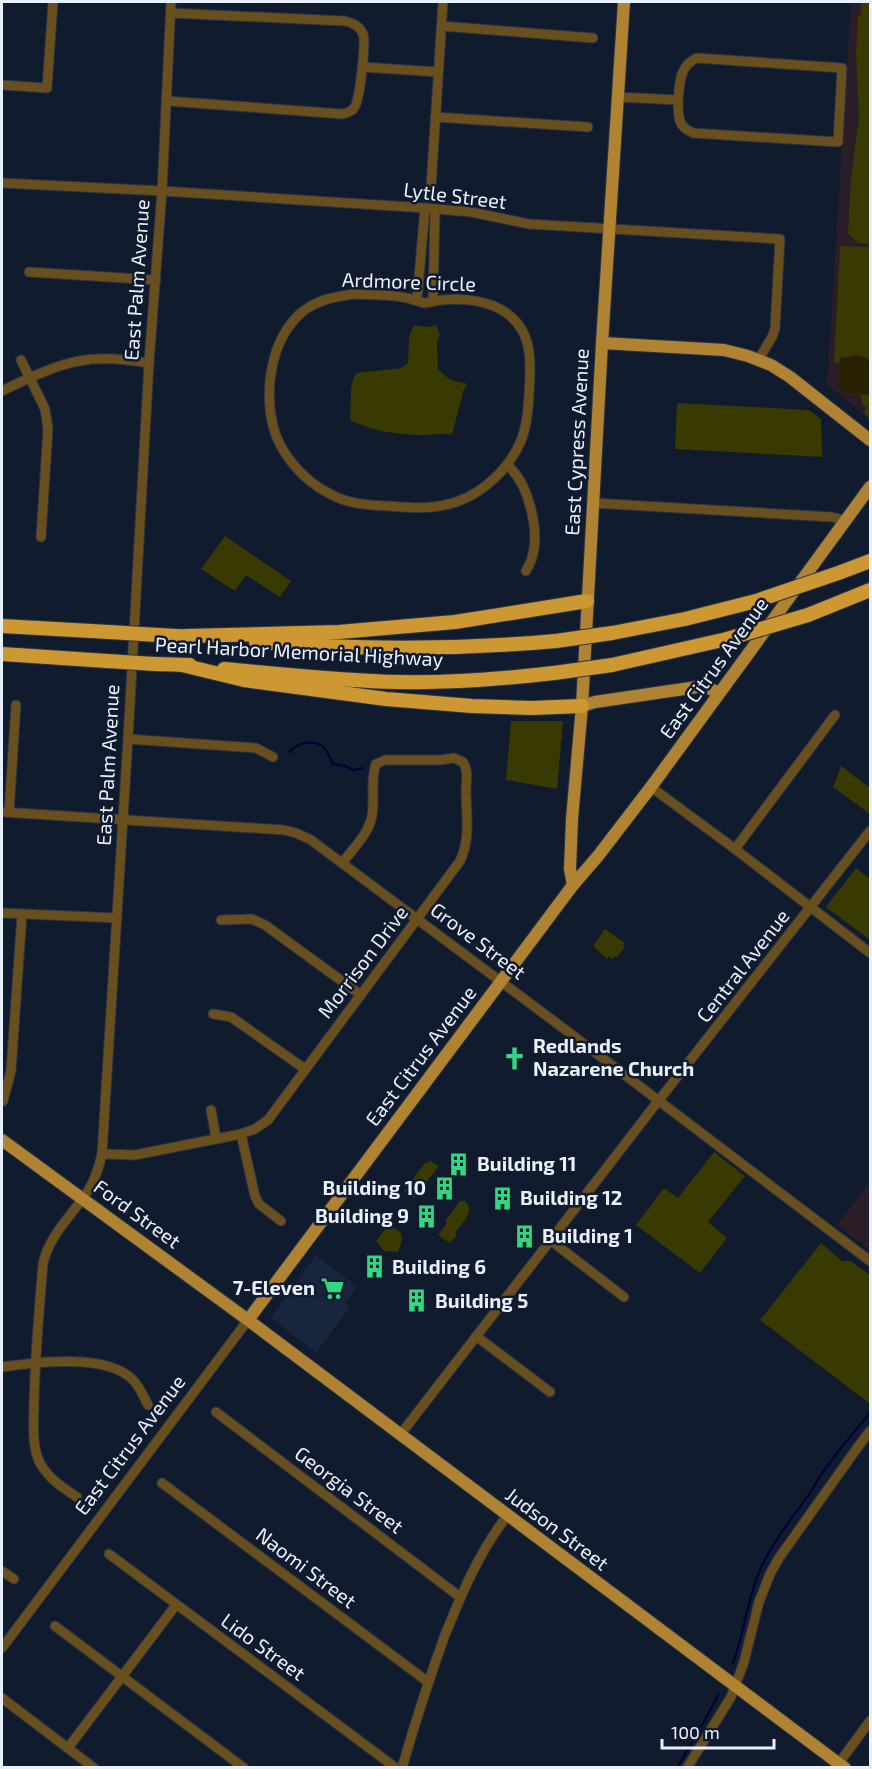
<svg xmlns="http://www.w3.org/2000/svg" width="872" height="1769" viewBox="0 0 872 1769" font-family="'Exo 2',sans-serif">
	<rect width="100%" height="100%" fill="#101b2d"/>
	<path fill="#18263d" d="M 316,1255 L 357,1287 L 345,1303 L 350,1307 L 316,1353 L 271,1318 Z"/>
	<g fill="#2b1d28">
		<path d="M 851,2 L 870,2 L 870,419 L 827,385 Z"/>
		<path d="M 870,1182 L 870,1250 L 837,1225 Z"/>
	</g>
	<g fill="#383a01">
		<path d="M 861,2 L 870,2 L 870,244 L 857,243 L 848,233 L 851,178 L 859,117 L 856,54 L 858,15 L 861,15 Z"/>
		<path d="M 840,246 L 867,247 L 870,246 L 870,419 L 863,413 L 867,408 L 862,404 L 861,395 L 845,394 L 839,386 L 840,363 L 834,362 Z"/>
		<path d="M 414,325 L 427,327 L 436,325 L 440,335 L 437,342 L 438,370 L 451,380 L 467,384 L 464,389 L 452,435 C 441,432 430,436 419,435 C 393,434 372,431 350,420 C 352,406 348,382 357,373 L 401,368 L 408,363 L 409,337 Z"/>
		<path d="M 677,403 L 809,410 L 821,419 L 822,457 L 675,449 Z"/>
		<path d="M 225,536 L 291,581 L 280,597 L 246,575 L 235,591 L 201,569 Z"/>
		<path d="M 511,721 L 563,721 L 557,789 L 506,780 Z"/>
		<path d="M 841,766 L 870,788 L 870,814 L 833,787 Z"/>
		<path d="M 856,868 L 870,879 L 870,940 L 826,907 Z"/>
		<path d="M 605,929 L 625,943 L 623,945 L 625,947 L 617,957 L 615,956 L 612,959 L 609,956 L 607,959 L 593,946 Z"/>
		<path d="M 714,1152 L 745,1176 L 708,1222 L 727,1238 L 700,1273 L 636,1225 L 664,1188 L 678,1198 Z"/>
		<path d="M 430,1161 L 439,1166 L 414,1198 L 404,1191 L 424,1164 Z"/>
		<path d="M 460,1201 L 465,1201 C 476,1212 462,1223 455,1233 L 457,1235 L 450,1243 L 438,1235 L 447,1223 L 445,1221 Z"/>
		<path d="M 389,1224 L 401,1233 L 402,1240 L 398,1252 L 384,1251 L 376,1241 Z"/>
		<path d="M 821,1243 L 842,1261 L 851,1261 L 870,1275 L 870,1404 L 760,1320 Z"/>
	</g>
	<path fill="#292101" d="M 858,355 L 870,359 L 870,395 L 845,394 L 839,386 L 840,358 Z"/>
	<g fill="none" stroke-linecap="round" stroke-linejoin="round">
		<g stroke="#000134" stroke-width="2">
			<path d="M 289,752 C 298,742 317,738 326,750 C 329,754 330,760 333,764 L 345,766 L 353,770 L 363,768"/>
			<path d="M 733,1663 C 744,1633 747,1600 760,1570 C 772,1543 790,1521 807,1497 C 812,1491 815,1484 819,1478 C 834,1455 853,1434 870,1413"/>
			<path d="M 677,1768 L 706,1718 L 718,1695"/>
		</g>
		<defs>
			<g id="minor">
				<path d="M 442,26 L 593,38"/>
				<path d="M 362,67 L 438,72"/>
				<path d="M 2,85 L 47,88 L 53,2"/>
				<path d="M 618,97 L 678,100 C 679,117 676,125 693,133 L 838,142 L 842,68 L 697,58 C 679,66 680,83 678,100"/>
				<path d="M 167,101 L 342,114 C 347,113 351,112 354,108 C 360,102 366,42 363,34 C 360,26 353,23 345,21 L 171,13"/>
				<path d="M 435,117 L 588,127"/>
				<path d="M 2,183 L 162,191 L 425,208 L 471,212 L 529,224 L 780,239 L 775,329 L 772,337 L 759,359"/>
				<path d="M 431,187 L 443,2"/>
				<path d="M 29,272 L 156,280"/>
				<path d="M 353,294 C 370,295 390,294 407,298 C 413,299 419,302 424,303 C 430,303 437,300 442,300 C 459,298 481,300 496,307 C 534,325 531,359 529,394 C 528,410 527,427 520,443 C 508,469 485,491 459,501 C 435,510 412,508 387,506 C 367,505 348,504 330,494 C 304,481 280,454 273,426 C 264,388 271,339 302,312 C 317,300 334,297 353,294 Z"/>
				<path d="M 417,300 L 425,208"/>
				<path d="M 433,301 L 435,209"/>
				<path d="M 21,360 L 45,409 L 48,429 L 41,537"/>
				<path d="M 2,391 C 24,380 55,365 79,361 C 103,356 126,360 149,363"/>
				<path d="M 507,465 C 529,483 540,531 532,558 C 531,562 528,567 526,571"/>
				<path d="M 593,503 L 832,517 L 847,521"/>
				<path d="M 128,739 L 256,748 L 273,757"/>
				<path d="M 651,787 L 735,849 L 870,953"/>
				<path d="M 2,812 L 284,830 L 296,833 L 311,840 L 563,1028 L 870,1261"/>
				<path d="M 9,812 L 16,705"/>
				<path d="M 735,849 L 835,715"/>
				<path d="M 2,913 L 117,918"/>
				<path d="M 221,920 L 252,919 L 265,925 L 361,995"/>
				<path d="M 213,1014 L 231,1017 L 305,1069"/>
				<path d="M 3,1101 L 11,1071 L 22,914"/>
				<path d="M 211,1110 L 216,1138"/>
				<path d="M 241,1134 L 255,1196 L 259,1204 L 281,1221"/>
				<path d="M 102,1154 L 135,1155 L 241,1134 L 255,1129 L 268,1120 L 460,861 C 471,838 466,815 466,790 C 466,780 469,772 463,762 L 454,758 L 440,760 L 385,760 L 376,764 C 370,780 375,799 372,816 C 369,833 353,849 342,863"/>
				<path d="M 550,1240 L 624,1297"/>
				<path d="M 476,1336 L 550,1392"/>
				<path d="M 2,1367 C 37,1362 107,1353 133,1380 C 140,1387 143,1396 148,1405"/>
				<path d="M 216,1412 L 460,1597"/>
				<path d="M 400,1435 L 652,1109 L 870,831"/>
				<path d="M 162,1483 L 428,1682"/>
				<path d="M 77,1497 C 63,1488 48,1478 40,1463 C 31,1445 34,1422 34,1403 C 35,1356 39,1310 43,1264 C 49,1234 74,1214 89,1189 C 96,1178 99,1166 102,1154 L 128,739 L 149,363 L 162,191 L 171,2"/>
				<path d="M 109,1554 L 396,1768"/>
				<path d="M 2,1571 L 14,1579"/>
				<path d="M 55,1626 L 244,1768"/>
				<path d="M 2,1648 L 248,1320"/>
				<path d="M 2,1698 L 94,1768"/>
				<path d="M 68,1748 L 176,1605"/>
				<path d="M 839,1763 L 870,1721"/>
				<path d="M 402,1768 C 415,1723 429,1679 445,1635 C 462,1593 479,1552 507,1516"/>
				<path d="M 687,1768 L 731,1697 L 744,1662 L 759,1602 L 770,1574 L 779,1558 L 855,1451 L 870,1431"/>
			</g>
			<g id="major">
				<path d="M 602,343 L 724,350 L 748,356 L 771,365 L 790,377 L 870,440"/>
				<path d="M 582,706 L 595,702 L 704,686 L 719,693"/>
				<path d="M 573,885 L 570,869 L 572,819 L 582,706 L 602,343 L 624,2"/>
				<path d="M 2,1140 L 248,1320 L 834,1760 L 845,1768"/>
				<path d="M 248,1320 L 573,885 L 598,856 L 651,787 L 870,487"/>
			</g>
			<g id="highway">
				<path d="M 841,572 L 870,561"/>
				<path d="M 808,615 L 870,590"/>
				<path d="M 2,626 L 109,632"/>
				<path d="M 612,633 L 685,619 L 756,601"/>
				<path d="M 158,635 L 195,637"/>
				<path d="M 186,636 L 339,632 L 455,622 L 587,601"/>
				<path d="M 256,642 C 358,650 454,650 556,641"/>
				<path d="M 2,654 L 107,661"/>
				<path d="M 155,664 L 190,665"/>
				<path d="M 182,665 L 244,680 L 386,699 L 472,706 L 531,708 L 582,706"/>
				<path d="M 612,665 L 727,639"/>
				<path d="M 224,669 C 281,674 340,681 398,682 C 450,683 502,679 554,673"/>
			</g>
		</defs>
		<use href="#minor" stroke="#2a3546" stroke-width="11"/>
		<use href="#major" stroke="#2a3546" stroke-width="14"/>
		<use href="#highway" stroke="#2a3546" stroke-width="16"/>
		<use href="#minor" stroke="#694e1e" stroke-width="9"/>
		<use href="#major" stroke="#af8332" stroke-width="12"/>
		<use href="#highway" stroke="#cd9732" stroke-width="14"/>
		<defs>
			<g id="highway-bridge">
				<path d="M 756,601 L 841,572"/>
				<path d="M 109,632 L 158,635"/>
				<path d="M 727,639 L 808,615"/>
				<path d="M 556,641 L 612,633"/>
				<path d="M 107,661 L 155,664"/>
				<path d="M 554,673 L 612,665"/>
			</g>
		</defs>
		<use href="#highway-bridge" stroke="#2a3546" stroke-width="16" stroke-linecap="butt"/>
		<use href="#highway-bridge" stroke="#cd9732" stroke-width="14"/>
	</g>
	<defs>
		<symbol id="church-bare" viewBox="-9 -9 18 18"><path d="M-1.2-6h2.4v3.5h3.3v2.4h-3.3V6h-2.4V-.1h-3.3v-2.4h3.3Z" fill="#31d882" stroke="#101b2d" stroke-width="2.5" paint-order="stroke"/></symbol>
		<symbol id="building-bare" viewBox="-9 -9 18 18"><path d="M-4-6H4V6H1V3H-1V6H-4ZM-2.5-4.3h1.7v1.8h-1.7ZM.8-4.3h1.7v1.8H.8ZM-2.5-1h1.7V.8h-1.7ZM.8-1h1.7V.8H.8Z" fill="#31d882" stroke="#101b2d" stroke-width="2.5" paint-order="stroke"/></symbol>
		<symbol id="supermarket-bare" viewBox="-9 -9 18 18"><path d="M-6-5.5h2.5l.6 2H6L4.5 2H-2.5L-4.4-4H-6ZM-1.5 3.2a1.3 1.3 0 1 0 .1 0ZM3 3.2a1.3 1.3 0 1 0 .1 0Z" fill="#31d882" stroke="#101b2d" stroke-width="2.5" paint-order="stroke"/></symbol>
	</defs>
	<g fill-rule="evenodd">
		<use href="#church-bare" x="498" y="1042" width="33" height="33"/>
		<use href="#building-bare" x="442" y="1148" width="33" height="33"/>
		<use href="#building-bare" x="428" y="1172" width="33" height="33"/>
		<use href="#building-bare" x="486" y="1182" width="33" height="33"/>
		<use href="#building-bare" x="410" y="1200" width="33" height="33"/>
		<use href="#building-bare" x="508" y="1220" width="33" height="33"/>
		<use href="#building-bare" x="358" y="1250" width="33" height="33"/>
		<use href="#supermarket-bare" x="316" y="1272" width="33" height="33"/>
		<use href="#building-bare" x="400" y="1284" width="33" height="33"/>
	</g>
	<g text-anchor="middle" stroke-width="5" stroke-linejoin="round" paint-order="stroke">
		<g font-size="20" fill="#e9f0fd" stroke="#101b2d">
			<text transform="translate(455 196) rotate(7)" y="7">Lytle Street</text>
			<text transform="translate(137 280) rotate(-86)" y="7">East Palm Avenue</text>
			<text transform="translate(409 282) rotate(2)" y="7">Ardmore Circle</text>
			<text transform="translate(577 442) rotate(-87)" y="7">East Cypress Avenue</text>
			<text transform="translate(299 652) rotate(3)" y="7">Pearl Harbor Memorial Highway</text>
			<text transform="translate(714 668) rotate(-54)" y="7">East Citrus Avenue</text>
			<text transform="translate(108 765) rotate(-87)" y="7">East Palm Avenue</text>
			<text transform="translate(478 941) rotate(37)" y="7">Grove Street</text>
			<text transform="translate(363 962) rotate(-53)" y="7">Morrison Drive</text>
			<text transform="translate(743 966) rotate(-52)" y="7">Central Avenue</text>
			<text transform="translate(421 1056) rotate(-53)" y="7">East Citrus Avenue</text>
			<text transform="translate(137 1214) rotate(36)" y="7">Ford Street</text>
			<text transform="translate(130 1445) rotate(-53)" y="7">East Citrus Avenue</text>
			<text transform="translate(349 1490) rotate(37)" y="7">Georgia Street</text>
			<text transform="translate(557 1529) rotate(37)" y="7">Judson Street</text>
			<text transform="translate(306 1568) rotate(37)" y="7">Naomi Street</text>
			<text transform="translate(263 1647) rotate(36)" y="7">Lido Street</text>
		</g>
		<g font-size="20" font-weight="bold" fill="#e9f0fd" stroke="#101b2d" text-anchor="start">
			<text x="533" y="1053">Redlands<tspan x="533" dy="23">Nazarene Church</tspan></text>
			<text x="477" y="1171">Building 11</text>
			<text x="426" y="1195" text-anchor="end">Building 10</text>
			<text x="520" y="1205">Building 12</text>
			<text x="409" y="1223" text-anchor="end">Building 9</text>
			<text x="542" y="1243">Building 1</text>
			<text x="392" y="1274">Building 6</text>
			<text x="315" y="1295" text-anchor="end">7-Eleven</text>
			<text x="435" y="1308">Building 5</text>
		</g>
	</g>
	<rect width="872" height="1769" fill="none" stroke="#e9f0fd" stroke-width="6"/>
	<path d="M662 1739v9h112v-9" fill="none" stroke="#e9f0fd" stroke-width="3"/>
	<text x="671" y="1739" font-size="18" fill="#e9f0fd" stroke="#101b2d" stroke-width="4.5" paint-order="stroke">100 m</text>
</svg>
